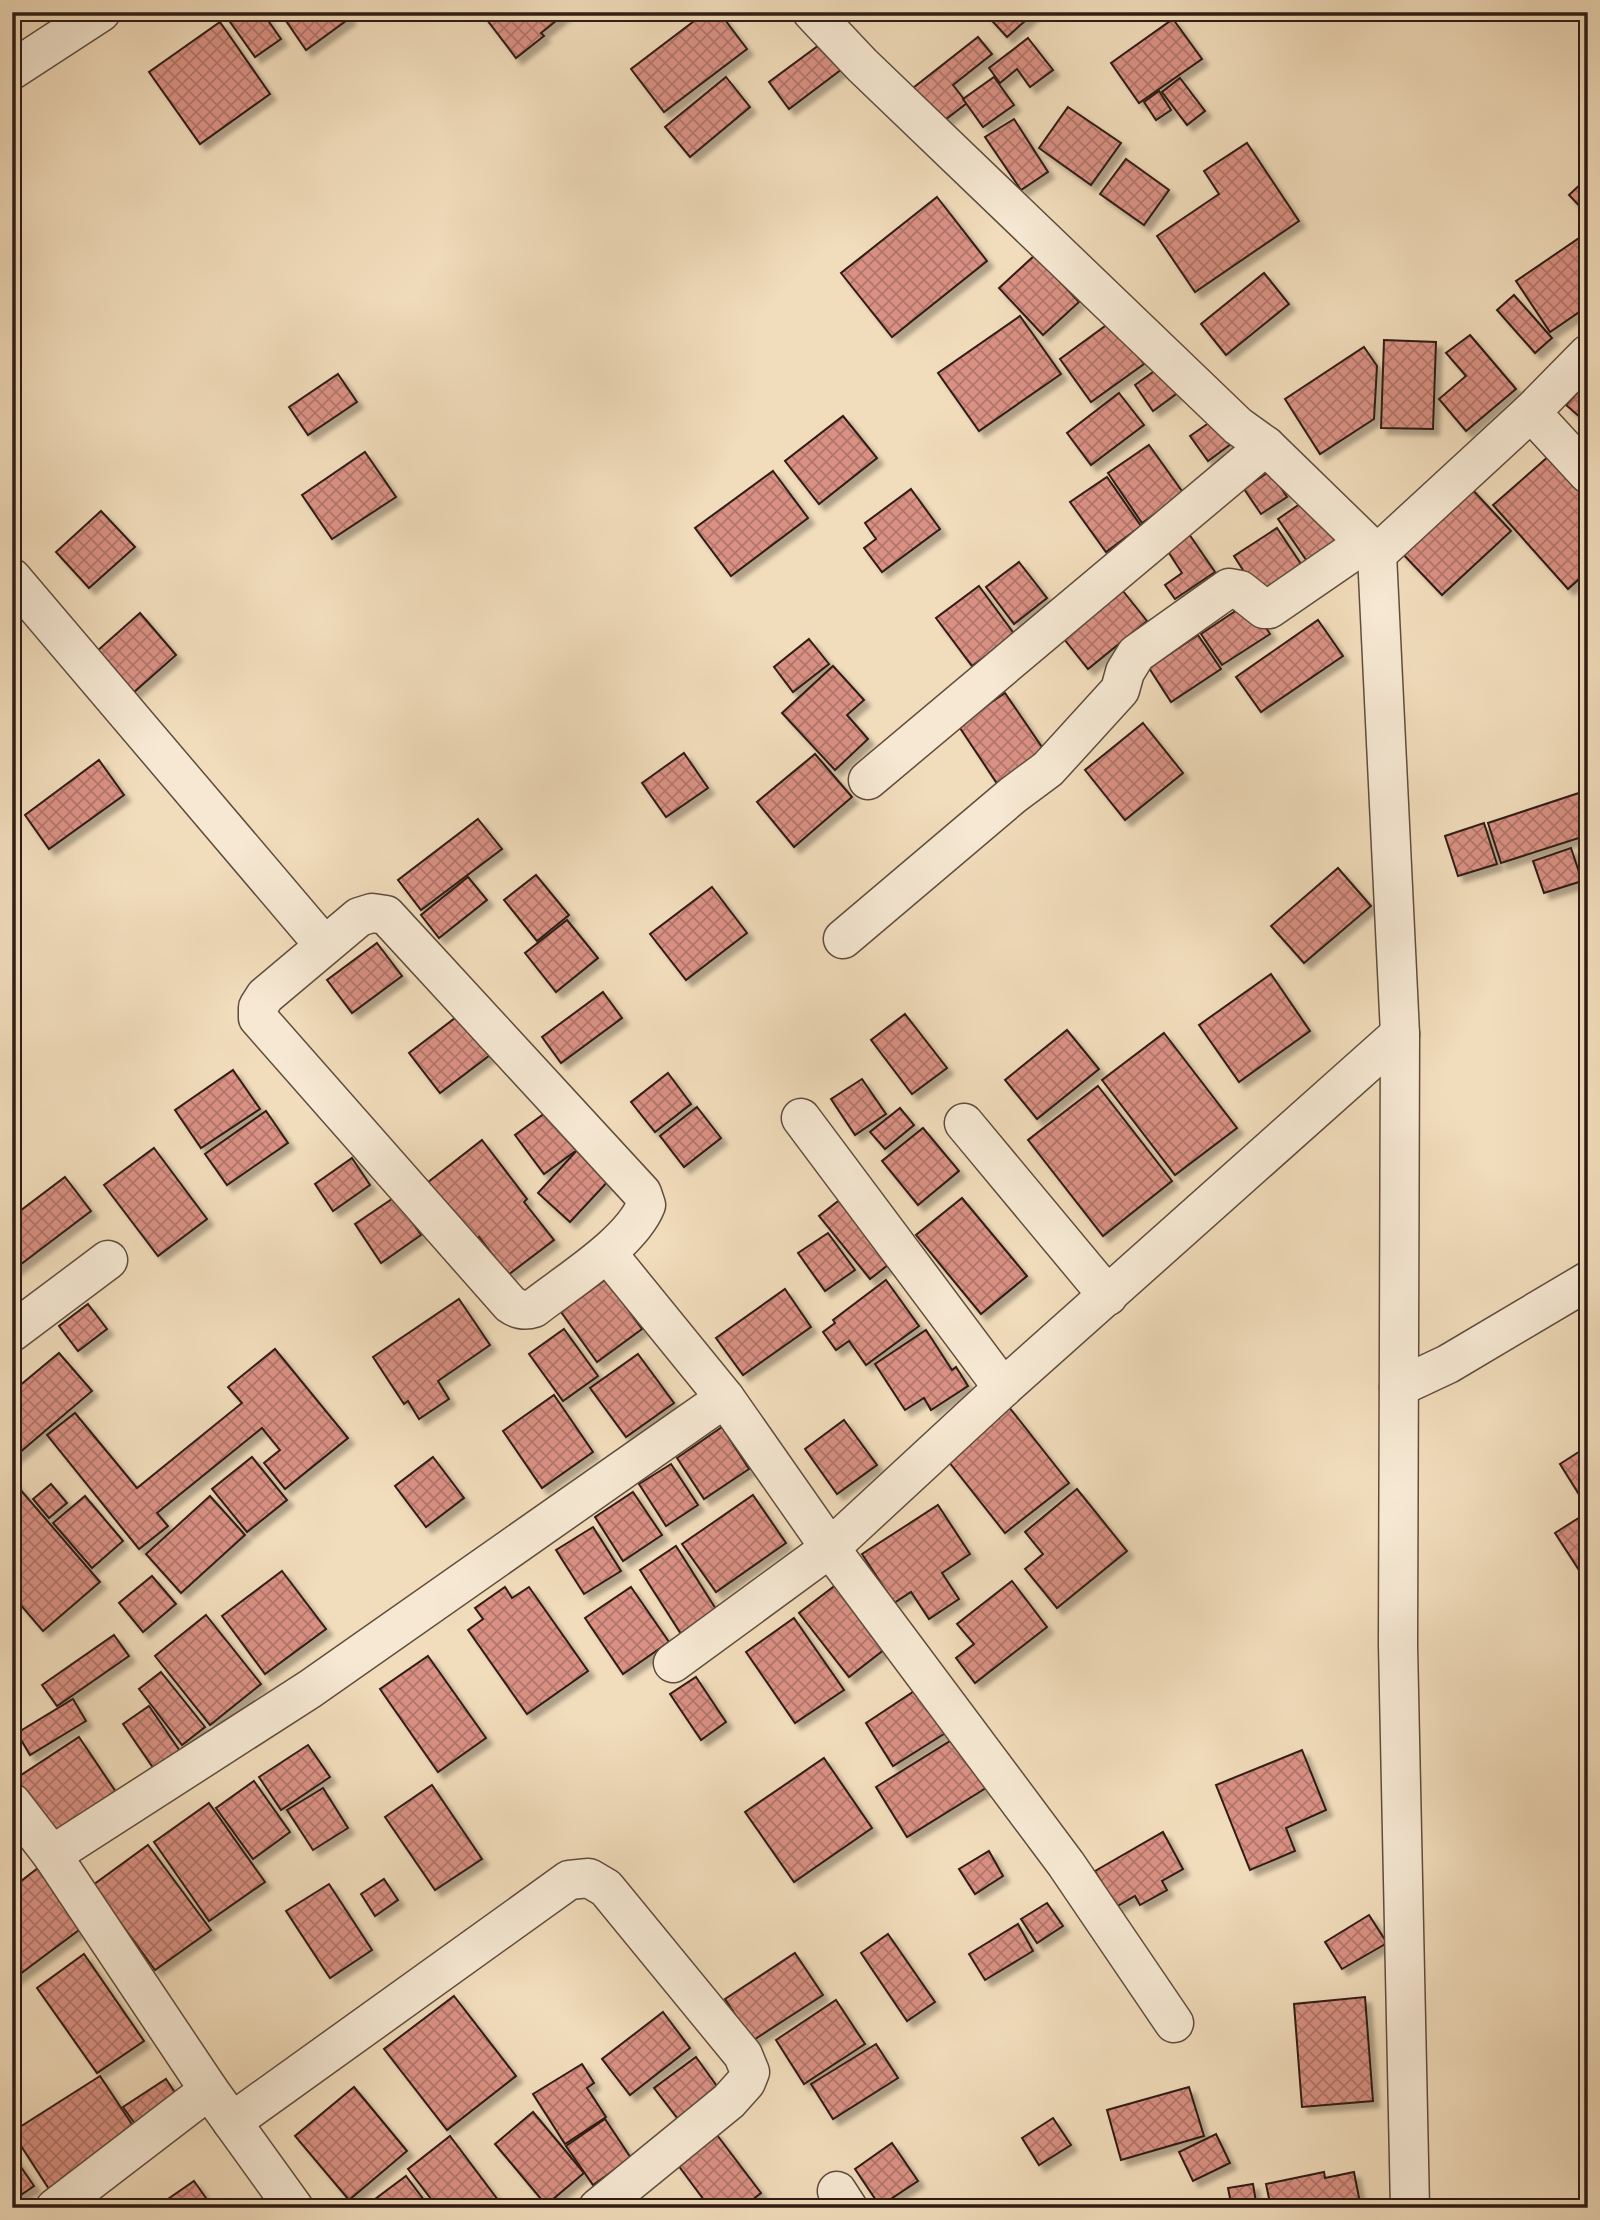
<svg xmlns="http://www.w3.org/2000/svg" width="1600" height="2220" viewBox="0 0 1600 2220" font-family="'Gentium Book Plus',serif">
	<defs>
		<pattern id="building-cross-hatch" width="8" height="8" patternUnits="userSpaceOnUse" patternTransform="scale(1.75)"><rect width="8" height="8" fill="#da9184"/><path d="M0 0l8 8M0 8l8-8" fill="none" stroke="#b1766b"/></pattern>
		<filter id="shadow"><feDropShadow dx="6" dy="6" stdDeviation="2" flood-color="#0004"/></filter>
	</defs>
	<rect width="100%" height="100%" fill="#f1dcbb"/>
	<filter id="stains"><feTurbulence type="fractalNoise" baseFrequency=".00286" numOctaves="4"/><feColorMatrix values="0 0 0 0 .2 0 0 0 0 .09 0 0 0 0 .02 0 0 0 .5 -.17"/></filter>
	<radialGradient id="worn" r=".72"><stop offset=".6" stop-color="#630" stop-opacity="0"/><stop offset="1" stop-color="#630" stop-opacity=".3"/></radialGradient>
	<g fill="url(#building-cross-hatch)" stroke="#2f1d15" stroke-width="2" filter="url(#shadow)">
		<path d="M 223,12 L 262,12 L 281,39 L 255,57 Z"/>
		<path d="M 280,12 L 346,12 L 350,18 L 306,50 Z"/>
		<path d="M 481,12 L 567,12 L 541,33 L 544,36 L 516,58 Z"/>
		<path d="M 706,12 L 719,12 L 747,49 L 664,112 L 631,69 Z"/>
		<path d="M 984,12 L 1035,12 L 1007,37 Z"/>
		<path d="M 1173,19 L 1202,59 L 1139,103 L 1111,63 Z"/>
		<path d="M 220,22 L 270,94 L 200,144 L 149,72 Z"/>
		<path d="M 978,37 L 992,54 L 953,85 L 967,103 L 941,123 L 913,88 Z"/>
		<path d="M 1028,38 L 1053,70 L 1030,87 L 1017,69 L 1000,83 L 989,68 Z"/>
		<path d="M 826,40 L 846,66 L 789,109 L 769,82 Z"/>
		<path d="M 726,77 L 750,107 L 690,157 L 665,127 Z"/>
		<path d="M 994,77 L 1014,105 L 983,127 L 963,99 Z"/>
		<path d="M 1180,78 L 1205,111 L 1187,125 L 1162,92 Z"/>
		<path d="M 1159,91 L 1171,110 L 1156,120 L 1144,102 Z"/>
		<path d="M 1068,107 L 1121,143 L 1091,185 L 1039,148 Z"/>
		<path d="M 1014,119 L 1048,172 L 1021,190 L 985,137 Z"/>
		<path d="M 1247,143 L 1299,221 L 1195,292 L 1157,236 L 1219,194 L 1204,171 Z"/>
		<path d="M 1126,159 L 1169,190 L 1144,225 L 1100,194 Z"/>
		<path d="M 1588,177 L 1588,215 L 1569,195 Z"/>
		<path d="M 937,197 L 987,261 L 892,337 L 841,273 Z"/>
		<path d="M 1585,234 L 1588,239 L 1588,306 L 1550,332 L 1516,281 Z"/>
		<path d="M 1035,255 L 1079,302 L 1043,335 L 999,288 Z"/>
		<path d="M 1264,273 L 1289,304 L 1226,355 L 1201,324 Z"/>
		<path d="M 1514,295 L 1552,338 L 1535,353 L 1497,310 Z"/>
		<path d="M 1020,316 L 1061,374 L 979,431 L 938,373 Z"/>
		<path d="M 1112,321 L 1144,364 L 1091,402 L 1060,359 Z"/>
		<path d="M 1470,335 L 1516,389 L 1466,431 L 1439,399 L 1466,376 L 1446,353 Z"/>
		<path d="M 1384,340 L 1436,342 L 1433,429 L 1381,428 Z"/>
		<path d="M 1364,347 L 1377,366 L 1374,419 L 1320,454 L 1285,399 Z"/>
		<path d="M 1160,367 L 1179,392 L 1153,411 L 1135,385 Z"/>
		<path d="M 338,374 L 357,402 L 308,435 L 289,407 Z"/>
		<path d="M 1588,381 L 1588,424 L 1566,405 Z"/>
		<path d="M 1119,393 L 1144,425 L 1091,465 L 1067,433 Z"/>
		<path d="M 843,416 L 877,458 L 819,504 L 785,461 Z"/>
		<path d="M 1213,420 L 1231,444 L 1208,461 L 1190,436 Z"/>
		<path d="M 1149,445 L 1184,494 L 1142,523 L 1108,473 Z"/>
		<path d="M 365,452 L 396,497 L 332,539 L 302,495 Z"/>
		<path d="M 1549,456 L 1588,499 L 1588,571 L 1568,589 L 1493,505 Z"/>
		<path d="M 773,471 L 808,518 L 731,576 L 695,528 Z"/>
		<path d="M 1270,471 L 1287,497 L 1261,514 L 1244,489 Z"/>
		<path d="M 1107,477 L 1141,526 L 1106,552 L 1070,502 Z"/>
		<path d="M 1470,487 L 1511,531 L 1442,595 L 1400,551 Z"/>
		<path d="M 911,489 L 940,529 L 882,572 L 864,548 L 876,539 L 865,523 Z"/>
		<path d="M 1313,495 L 1346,543 L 1311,567 L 1278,519 Z"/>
		<path d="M 101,511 L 135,547 L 89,588 L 56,552 Z"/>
		<path d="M 1277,528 L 1307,573 L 1263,601 L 1234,556 Z"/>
		<path d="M 1189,534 L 1215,572 L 1175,599 L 1165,585 L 1182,573 L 1167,550 Z"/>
		<path d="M 1019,562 L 1047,598 L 1014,624 L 986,587 Z"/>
		<path d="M 979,586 L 1015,635 L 972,666 L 936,618 Z"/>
		<path d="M 1123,591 L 1147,621 L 1088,669 L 1064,639 Z"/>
		<path d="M 1249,602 L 1270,634 L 1222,665 L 1201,634 Z"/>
		<path d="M 140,613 L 176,655 L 124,701 L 88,659 Z"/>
		<path d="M 1318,620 L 1343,656 L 1261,712 L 1236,677 Z"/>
		<path d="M 1198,635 L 1221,669 L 1171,702 L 1149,668 Z"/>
		<path d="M 809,639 L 829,664 L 793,692 L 774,667 Z"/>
		<path d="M 833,666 L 864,700 L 847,715 L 868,739 L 835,770 L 782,713 Z"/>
		<path d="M 1005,693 L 1046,753 L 998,785 L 958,725 Z"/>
		<path d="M 1143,723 L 1183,773 L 1125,820 L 1085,770 Z"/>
		<path d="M 684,753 L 708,788 L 666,817 L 642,783 Z"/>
		<path d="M 815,754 L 852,797 L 794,847 L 757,802 Z"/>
		<path d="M 99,760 L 124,795 L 49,849 L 25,815 Z"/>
		<path d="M 1588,790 L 1588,835 L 1501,863 L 1488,823 Z"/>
		<path d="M 478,819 L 502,849 L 421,910 L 398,880 Z"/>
		<path d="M 1484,823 L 1497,864 L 1458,876 L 1445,836 Z"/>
		<path d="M 1571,848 L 1582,881 L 1544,893 L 1533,861 Z"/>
		<path d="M 1338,868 L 1371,906 L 1304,963 L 1271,926 Z"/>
		<path d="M 536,875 L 569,915 L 537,941 L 504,900 Z"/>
		<path d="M 468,877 L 487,900 L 439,938 L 421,915 Z"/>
		<path d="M 712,887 L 747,933 L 686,980 L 650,934 Z"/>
		<path d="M 567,920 L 598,958 L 556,992 L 525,953 Z"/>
		<path d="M 377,943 L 402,976 L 352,1013 L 327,980 Z"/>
		<path d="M 1271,974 L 1310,1031 L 1239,1082 L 1199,1025 Z"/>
		<path d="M 603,992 L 622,1018 L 561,1063 L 542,1037 Z"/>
		<path d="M 905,1014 L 947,1068 L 912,1094 L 871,1040 Z"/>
		<path d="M 459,1015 L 490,1055 L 440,1093 L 409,1053 Z"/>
		<path d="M 1067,1030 L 1099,1069 L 1037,1119 L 1005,1080 Z"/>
		<path d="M 1164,1033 L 1237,1128 L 1175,1175 L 1102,1080 Z"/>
		<path d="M 233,1070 L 260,1109 L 201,1148 L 175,1110 Z"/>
		<path d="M 668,1073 L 691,1104 L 655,1132 L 631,1102 Z"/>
		<path d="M 862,1079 L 886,1114 L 855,1135 L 831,1099 Z"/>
		<path d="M 1098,1086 L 1172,1181 L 1103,1236 L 1028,1140 Z"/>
		<path d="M 556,1105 L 585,1144 L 544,1174 L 515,1135 Z"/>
		<path d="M 697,1107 L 721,1138 L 684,1167 L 660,1136 Z"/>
		<path d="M 900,1108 L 914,1125 L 885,1149 L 870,1132 Z"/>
		<path d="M 266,1111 L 288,1143 L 227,1185 L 205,1154 Z"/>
		<path d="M 923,1128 L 959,1171 L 918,1205 L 882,1161 Z"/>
		<path d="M 482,1140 L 527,1199 L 524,1202 L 554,1240 L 508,1275 L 479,1237 L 472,1242 L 427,1183 Z"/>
		<path d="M 154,1148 L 207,1219 L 158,1256 L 104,1185 Z"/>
		<path d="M 579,1148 L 611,1178 L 570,1222 L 538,1193 Z"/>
		<path d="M 352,1158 L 370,1185 L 333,1211 L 315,1184 Z"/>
		<path d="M 65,1177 L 91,1211 L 12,1271 L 12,1217 Z"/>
		<path d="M 851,1191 L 902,1254 L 870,1279 L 819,1216 Z"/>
		<path d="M 395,1197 L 421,1235 L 381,1263 L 355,1224 Z"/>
		<path d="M 962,1198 L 1027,1276 L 981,1314 L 916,1235 Z"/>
		<path d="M 828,1233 L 855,1270 L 825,1291 L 798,1253 Z"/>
		<path d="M 606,1279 L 642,1329 L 597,1362 L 561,1312 Z"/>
		<path d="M 886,1280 L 919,1326 L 866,1365 L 849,1341 L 836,1350 L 823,1332 L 835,1323 L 833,1320 Z"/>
		<path d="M 785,1289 L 811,1327 L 743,1375 L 716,1338 Z"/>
		<path d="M 459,1299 L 490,1345 L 438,1381 L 449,1399 L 419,1419 L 408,1401 L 404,1404 L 373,1357 Z"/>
		<path d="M 88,1304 L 107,1329 L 78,1351 L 59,1326 Z"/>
		<path d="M 564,1329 L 598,1376 L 563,1401 L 529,1354 Z"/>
		<path d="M 926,1330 L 952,1370 L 956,1367 L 968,1386 L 931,1410 L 924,1398 L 905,1410 L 875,1364 Z"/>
		<path d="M 275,1349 L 348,1438 L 285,1489 L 264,1463 L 280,1450 L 262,1428 L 157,1513 L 168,1526 L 139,1549 L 47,1435 L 75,1413 L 137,1488 L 242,1403 L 228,1387 Z"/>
		<path d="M 59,1353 L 92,1391 L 12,1459 L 12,1392 Z"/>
		<path d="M 638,1354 L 674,1403 L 626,1437 L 590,1388 Z"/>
		<path d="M 554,1395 L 593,1452 L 542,1488 L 503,1431 Z"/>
		<path d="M 1009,1407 L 1069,1483 L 1005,1533 L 945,1457 Z"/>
		<path d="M 844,1420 L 877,1465 L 837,1494 L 805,1449 Z"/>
		<path d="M 722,1427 L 749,1469 L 704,1499 L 677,1458 Z"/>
		<path d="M 1588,1446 L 1588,1503 L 1585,1504 L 1560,1464 Z"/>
		<path d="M 252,1457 L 287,1500 L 247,1532 L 212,1489 Z"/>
		<path d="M 433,1457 L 464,1498 L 426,1527 L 395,1486 Z"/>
		<path d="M 671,1464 L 698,1505 L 666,1526 L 639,1484 Z"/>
		<path d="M 12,1480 L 100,1582 L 43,1631 L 12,1595 Z"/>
		<path d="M 51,1484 L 67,1503 L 49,1518 L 33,1499 Z"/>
		<path d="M 1077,1489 L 1127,1551 L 1057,1608 L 1025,1569 L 1043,1554 L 1025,1532 Z"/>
		<path d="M 633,1492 L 662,1535 L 623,1561 L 595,1517 Z"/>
		<path d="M 753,1495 L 786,1543 L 716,1592 L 682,1544 Z"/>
		<path d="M 85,1496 L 123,1541 L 92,1568 L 53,1523 Z"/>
		<path d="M 210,1496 L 245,1535 L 181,1593 L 146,1554 Z"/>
		<path d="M 938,1505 L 970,1554 L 942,1573 L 959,1599 L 929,1619 L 911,1592 L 894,1603 L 862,1554 Z"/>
		<path d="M 1588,1512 L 1588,1584 L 1555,1533 Z"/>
		<path d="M 593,1527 L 621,1571 L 584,1594 L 556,1550 Z"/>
		<path d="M 676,1546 L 719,1614 L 683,1637 L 640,1570 Z"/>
		<path d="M 282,1571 L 326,1629 L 265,1674 L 222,1616 Z"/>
		<path d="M 152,1576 L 176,1604 L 143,1632 L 119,1603 Z"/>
		<path d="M 841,1581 L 890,1645 L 849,1677 L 799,1613 Z"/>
		<path d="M 1012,1581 L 1047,1627 L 975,1683 L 956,1658 L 974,1644 L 957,1624 Z"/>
		<path d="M 505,1587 L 512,1598 L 529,1587 L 588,1671 L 527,1714 L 468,1630 L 483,1619 L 475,1608 Z"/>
		<path d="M 631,1587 L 669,1642 L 623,1674 L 585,1618 Z"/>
		<path d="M 206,1615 L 261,1684 L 210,1725 L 155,1656 Z"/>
		<path d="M 794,1618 L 844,1690 L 795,1723 L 746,1652 Z"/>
		<path d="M 114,1635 L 129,1656 L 57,1706 L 42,1685 Z"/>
		<path d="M 428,1656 L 486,1738 L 438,1772 L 380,1689 Z"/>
		<path d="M 161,1672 L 205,1727 L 182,1745 L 139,1689 Z"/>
		<path d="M 696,1677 L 726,1722 L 701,1740 L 670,1694 Z"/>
		<path d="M 919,1688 L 947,1732 L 893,1766 L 866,1723 Z"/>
		<path d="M 73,1699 L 86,1721 L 30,1755 L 17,1733 Z"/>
		<path d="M 149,1706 L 182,1754 L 156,1772 L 123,1724 Z"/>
		<path d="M 79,1737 L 120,1798 L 49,1846 L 12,1791 L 12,1781 Z"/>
		<path d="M 955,1738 L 986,1788 L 907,1837 L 876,1787 Z"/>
		<path d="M 308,1745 L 330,1777 L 281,1810 L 259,1777 Z"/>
		<path d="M 1302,1750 L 1326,1810 L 1286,1828 L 1295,1851 L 1250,1870 L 1216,1785 Z"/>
		<path d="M 824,1758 L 872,1828 L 794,1882 L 745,1812 Z"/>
		<path d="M 254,1781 L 290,1832 L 253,1859 L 216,1808 Z"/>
		<path d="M 432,1785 L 482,1859 L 435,1890 L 385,1817 Z"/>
		<path d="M 323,1788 L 348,1828 L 313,1850 L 287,1810 Z"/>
		<path d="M 209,1803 L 265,1882 L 209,1921 L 154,1842 Z"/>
		<path d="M 1163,1832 L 1183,1869 L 1162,1881 L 1167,1890 L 1140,1905 L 1135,1896 L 1116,1907 L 1095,1871 Z"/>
		<path d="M 148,1845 L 211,1930 L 155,1970 L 93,1885 Z"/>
		<path d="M 989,1851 L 1003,1876 L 975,1894 L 959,1869 Z"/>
		<path d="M 38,1868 L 83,1927 L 12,1980 L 12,1888 Z"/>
		<path d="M 384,1879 L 398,1900 L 375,1916 L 361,1894 Z"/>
		<path d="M 329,1884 L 372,1950 L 330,1978 L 286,1911 Z"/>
		<path d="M 1047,1903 L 1063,1926 L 1037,1943 L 1021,1919 Z"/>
		<path d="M 1369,1915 L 1387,1943 L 1342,1969 L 1325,1942 Z"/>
		<path d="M 1018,1924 L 1033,1951 L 985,1980 L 969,1954 Z"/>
		<path d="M 888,1934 L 935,2002 L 907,2021 L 861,1953 Z"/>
		<path d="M 795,1953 L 823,1995 L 752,2041 L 725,1999 Z"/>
		<path d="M 84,1954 L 144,2041 L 97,2073 L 37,1988 Z"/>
		<path d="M 454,1996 L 516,2076 L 447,2130 L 384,2049 Z"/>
		<path d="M 1365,1997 L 1373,2101 L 1302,2107 L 1294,2004 Z"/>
		<path d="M 836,2000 L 865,2044 L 804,2084 L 776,2040 Z"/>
		<path d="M 663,2012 L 690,2048 L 630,2095 L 602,2059 Z"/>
		<path d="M 876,2044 L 898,2078 L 833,2119 L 811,2084 Z"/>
		<path d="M 696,2057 L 719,2089 L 678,2119 L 654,2088 Z"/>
		<path d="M 582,2064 L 594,2083 L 587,2088 L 606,2117 L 565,2144 L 533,2094 Z"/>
		<path d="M 100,2076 L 137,2132 L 49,2189 L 12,2132 Z"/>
		<path d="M 166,2079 L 182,2103 L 140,2131 L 123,2107 Z"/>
		<path d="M 354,2087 L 407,2151 L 349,2200 L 295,2136 Z"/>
		<path d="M 1189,2087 L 1204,2136 L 1121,2160 L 1107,2110 Z"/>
		<path d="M 533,2112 L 584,2173 L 546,2205 L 495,2144 Z"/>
		<path d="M 1053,2118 L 1071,2145 L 1039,2165 L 1022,2138 Z"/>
		<path d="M 605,2119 L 631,2158 L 593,2185 L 566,2146 Z"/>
		<path d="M 714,2131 L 761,2193 L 742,2208 L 710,2208 L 675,2161 Z"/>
		<path d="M 1216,2134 L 1230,2163 L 1193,2181 L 1179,2152 Z"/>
		<path d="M 450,2136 L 504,2208 L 438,2208 L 408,2169 Z"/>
		<path d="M 892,2143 L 918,2181 L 880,2206 L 855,2169 Z"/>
		<path d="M 12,2154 L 34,2186 L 12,2201 Z"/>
		<path d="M 1324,2172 L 1325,2178 L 1354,2172 L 1361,2208 L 1271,2208 L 1266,2184 Z"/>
		<path d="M 406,2176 L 430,2208 L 363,2208 Z"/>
		<path d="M 194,2181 L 213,2208 L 155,2208 Z"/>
		<path d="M 1253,2184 L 1257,2208 L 1232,2208 L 1228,2188 Z"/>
	</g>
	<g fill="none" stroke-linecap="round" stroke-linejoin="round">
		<defs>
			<g id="minor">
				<path d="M 812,12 L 862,65 L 1238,426 L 1266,446 L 1377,554"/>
				<path d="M 12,70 L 101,12"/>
				<path d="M 1531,412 L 1588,474"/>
				<path d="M 12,578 L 324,945"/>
				<path d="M 868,780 L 1266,446"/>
				<path d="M 372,913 L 386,915 L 642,1193 L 646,1205 C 631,1243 567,1282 534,1308 C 525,1311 518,1310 510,1304 L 258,1018 L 258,1007 L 265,996 L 359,917 Z"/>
				<path d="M 843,939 L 1013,795 L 1048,769 L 1120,690 L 1125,672 L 1136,654 L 1229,588 L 1240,590 L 1264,609 L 1269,609 L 1365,543"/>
				<path d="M 801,1118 L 1003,1388"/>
				<path d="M 964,1123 L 1108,1296"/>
				<path d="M 607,1253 L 725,1398"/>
				<path d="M 12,1332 L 108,1260"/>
				<path d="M 1399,1387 L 1448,1364 L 1588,1281"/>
				<path d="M 673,1663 L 830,1548 L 1066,1864 L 1174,2023"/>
				<path d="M 12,1803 L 52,1855 L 209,2090 L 294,2208"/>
				<path d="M 52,1855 L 310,1689 L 725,1398 L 830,1548 L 1003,1388 L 1400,1034"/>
				<path d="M 232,2122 L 569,1880 L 589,1878 L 606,1888 L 743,2055 L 750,2072 L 746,2082 L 729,2101 L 598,2208"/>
				<path d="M 837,2191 L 848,2208"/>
				<path d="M 55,2208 L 209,2090"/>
				<path d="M 1410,2208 L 1398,1645 L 1400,1034 L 1377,554 L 1531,412 L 1588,354"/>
			</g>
		</defs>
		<use href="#minor" stroke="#604d3e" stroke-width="41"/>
		<use href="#minor" stroke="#f6e8d3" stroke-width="38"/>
	</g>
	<rect width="1600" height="2220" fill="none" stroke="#f1dcbb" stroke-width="42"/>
	<rect x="14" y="14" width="1572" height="2192" fill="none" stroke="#2f1d15" stroke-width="3.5"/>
	<rect x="21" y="21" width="1558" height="2178" fill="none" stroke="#2f1d15" stroke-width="2"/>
	<rect width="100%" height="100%" filter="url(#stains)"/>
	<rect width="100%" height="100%" fill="url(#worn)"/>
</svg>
